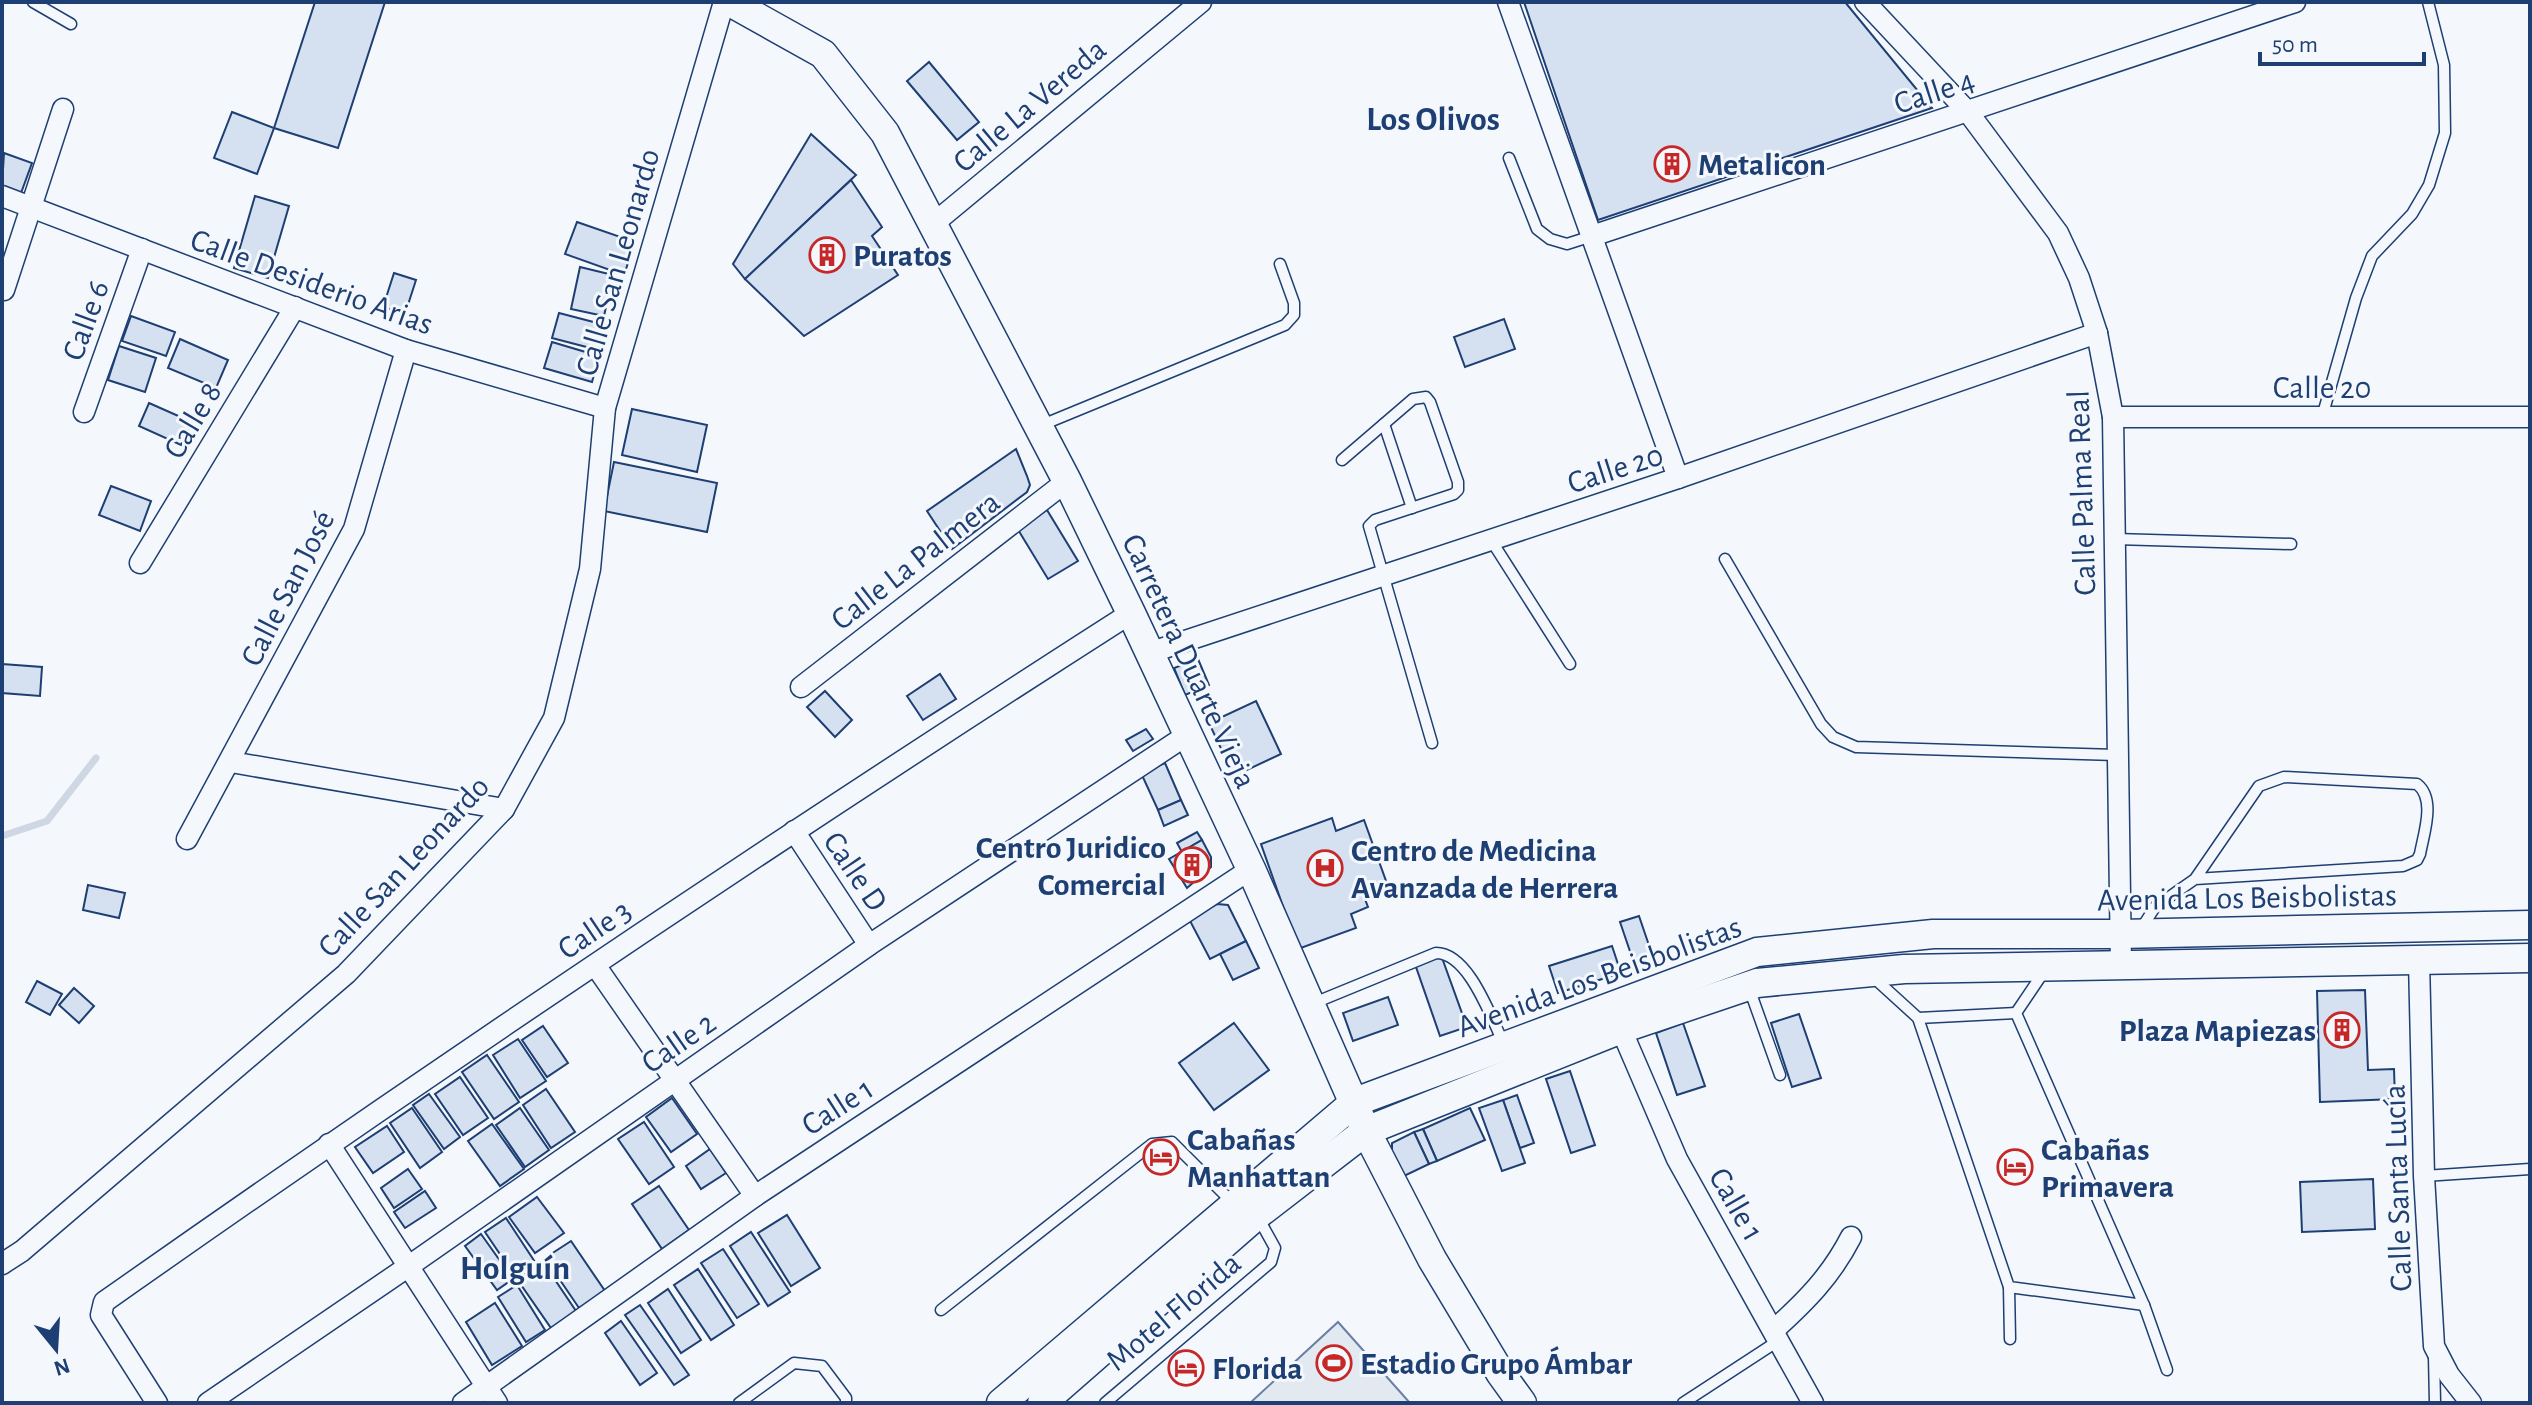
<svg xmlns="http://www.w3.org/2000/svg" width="2532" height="1405" viewBox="0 0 2532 1405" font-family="'Alegreya Sans',sans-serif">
	<rect width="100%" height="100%" fill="#f4f7fb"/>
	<path fill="#e3e9f0" stroke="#687fa3" stroke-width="2" d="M 1338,1322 L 1410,1403 L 1250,1403 Z"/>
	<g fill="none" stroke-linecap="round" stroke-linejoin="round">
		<path stroke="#cfd7e4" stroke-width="7" d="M 2,836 L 47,821 L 96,758"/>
	</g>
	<g fill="#d5e0f0" stroke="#1d3f73" stroke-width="2">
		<path d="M 315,2 L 385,2 L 338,148 L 274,128 Z"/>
		<path d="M 1524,2 L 1845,2 L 1932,108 L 1598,220 Z"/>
		<path d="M 929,62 L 979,122 L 957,140 L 907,81 Z"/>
		<path d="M 232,112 L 274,128 L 257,174 L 214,158 Z"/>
		<path d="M 811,134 L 856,175 L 745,279 L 733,264 Z"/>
		<path d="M 4,153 L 32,163 L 21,193 L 2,186 Z"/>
		<path d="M 851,180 L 882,227 L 872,236 L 898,275 L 804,336 L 745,279 Z"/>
		<path d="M 255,196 L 289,206 L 268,278 L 234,268 Z"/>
		<path d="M 577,222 L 635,242 L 624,275 L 565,254 Z"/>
		<path d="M 580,267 L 613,275 L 604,316 L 571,309 Z"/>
		<path d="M 394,273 L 416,280 L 405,314 L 383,307 Z"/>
		<path d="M 559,313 L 605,325 L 598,350 L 552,338 Z"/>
		<path d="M 131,316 L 175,332 L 166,356 L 122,341 Z"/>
		<path d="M 1504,319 L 1515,349 L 1465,367 L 1454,337 Z"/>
		<path d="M 180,339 L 228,360 L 216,388 L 168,368 Z"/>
		<path d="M 552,342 L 599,356 L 592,382 L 544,368 Z"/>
		<path d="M 119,346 L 156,358 L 145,392 L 108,380 Z"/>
		<path d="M 149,403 L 192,422 L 181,445 L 139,426 Z"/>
		<path d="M 632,409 L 707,425 L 697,472 L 622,455 Z"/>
		<path d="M 1016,449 L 1027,476 L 1030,485 L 1027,492 L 952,549 L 927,511 Z"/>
		<path d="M 614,462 L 717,483 L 707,532 L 604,511 Z"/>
		<path d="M 111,486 L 151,501 L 140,531 L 99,515 Z"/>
		<path d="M 1047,510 L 1078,561 L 1048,579 L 1017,528 Z"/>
		<path d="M 1198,659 L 1209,685 L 1185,695 L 1174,668 Z"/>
		<path d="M 2,664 L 42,667 L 40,696 L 2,693 Z"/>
		<path d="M 940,674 L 956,699 L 923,720 L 907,696 Z"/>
		<path d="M 825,691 L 852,720 L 835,737 L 807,707 Z"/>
		<path d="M 1256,701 L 1281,754 L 1234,776 L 1209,723 Z"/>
		<path d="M 1146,729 L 1153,739 L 1133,751 L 1126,740 Z"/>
		<path d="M 1165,763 L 1181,800 L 1158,810 L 1141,773 Z"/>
		<path d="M 1181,800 L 1188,815 L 1164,826 L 1158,810 Z"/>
		<path d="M 1332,818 L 1336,831 L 1364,820 L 1390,892 L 1370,899 L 1368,892 L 1363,894 L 1368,907 L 1351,914 L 1356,928 L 1298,949 L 1261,844 Z"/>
		<path d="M 1197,832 L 1202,840 L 1182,852 L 1177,843 Z"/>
		<path d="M 1202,840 L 1211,857 L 1211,867 L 1187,888 L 1169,859 Z"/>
		<path d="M 88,885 L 125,893 L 119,918 L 83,910 Z"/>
		<path d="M 1217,904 L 1228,905 L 1246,941 L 1210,959 L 1189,919 Z"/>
		<path d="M 1639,916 L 1654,960 L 1635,966 L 1620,922 Z"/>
		<path d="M 1246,941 L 1259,968 L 1233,980 L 1220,954 Z"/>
		<path d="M 1612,946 L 1621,973 L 1558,993 L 1549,966 Z"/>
		<path d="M 1441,955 L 1467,1027 L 1440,1036 L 1415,964 Z"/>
		<path d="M 37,981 L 62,994 L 50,1015 L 26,1002 Z"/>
		<path d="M 74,988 L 94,1006 L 79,1023 L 59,1005 Z"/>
		<path d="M 2365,990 L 2368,1070 L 2394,1069 L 2395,1099 L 2320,1102 L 2317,991 Z"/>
		<path d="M 1388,997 L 1398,1025 L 1353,1041 L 1343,1013 Z"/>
		<path d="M 1799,1014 L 1821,1078 L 1792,1087 L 1771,1023 Z"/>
		<path d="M 1234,1023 L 1269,1070 L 1214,1110 L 1179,1063 Z"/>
		<path d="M 1683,1023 L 1705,1086 L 1677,1095 L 1656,1033 Z"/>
		<path d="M 543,1026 L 568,1063 L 547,1077 L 522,1040 Z"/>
		<path d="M 518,1039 L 546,1081 L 520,1098 L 493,1055 Z"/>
		<path d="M 487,1055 L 519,1102 L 494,1119 L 462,1072 Z"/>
		<path d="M 1570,1071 L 1595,1145 L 1571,1153 L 1546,1079 Z"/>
		<path d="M 460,1077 L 488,1118 L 463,1135 L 435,1094 Z"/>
		<path d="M 546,1089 L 575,1132 L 551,1148 L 523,1105 Z"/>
		<path d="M 429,1094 L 460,1137 L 444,1149 L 413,1105 Z"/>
		<path d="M 1517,1095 L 1534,1143 L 1520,1148 L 1503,1100 Z"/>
		<path d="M 672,1098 L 697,1134 L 671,1152 L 646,1117 Z"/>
		<path d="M 1503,1100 L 1525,1163 L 1502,1171 L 1479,1108 Z"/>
		<path d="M 412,1108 L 442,1152 L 420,1168 L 390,1123 Z"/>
		<path d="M 520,1108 L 549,1150 L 525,1167 L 496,1125 Z"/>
		<path d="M 1470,1108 L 1485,1140 L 1437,1161 L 1423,1129 Z"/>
		<path d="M 644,1122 L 674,1167 L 649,1184 L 618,1139 Z"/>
		<path d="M 492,1124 L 524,1169 L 500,1186 L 468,1141 Z"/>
		<path d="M 387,1126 L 404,1152 L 373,1173 L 355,1147 Z"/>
		<path d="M 1423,1129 L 1437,1161 L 1429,1164 L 1414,1132 Z"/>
		<path d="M 1414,1132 L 1429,1164 L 1402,1177 L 1392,1156 L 1392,1143 Z"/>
		<path d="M 710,1149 L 726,1173 L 701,1189 L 686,1166 Z"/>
		<path d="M 408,1169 L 422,1189 L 394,1208 L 381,1188 Z"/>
		<path d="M 2373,1179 L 2375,1229 L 2302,1232 L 2300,1182 Z"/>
		<path d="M 659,1186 L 689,1230 L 662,1249 L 632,1204 Z"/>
		<path d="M 425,1191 L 436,1208 L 405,1228 L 394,1212 Z"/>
		<path d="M 537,1197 L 564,1233 L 535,1253 L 509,1217 Z"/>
		<path d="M 787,1215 L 820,1268 L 791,1286 L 758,1233 Z"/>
		<path d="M 506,1218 L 535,1262 L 514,1275 L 485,1232 Z"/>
		<path d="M 751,1232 L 790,1292 L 768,1306 L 730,1246 Z"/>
		<path d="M 481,1234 L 513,1279 L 497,1290 L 465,1246 Z"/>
		<path d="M 571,1241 L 605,1291 L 579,1308 L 545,1258 Z"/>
		<path d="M 723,1249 L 759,1304 L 737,1318 L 701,1263 Z"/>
		<path d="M 543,1262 L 576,1311 L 551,1328 L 517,1279 Z"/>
		<path d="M 698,1269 L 734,1325 L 711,1340 L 674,1285 Z"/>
		<path d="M 517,1285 L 545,1330 L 526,1342 L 498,1297 Z"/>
		<path d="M 668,1289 L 701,1340 L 681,1353 L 648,1303 Z"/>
		<path d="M 495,1303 L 522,1346 L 492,1365 L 466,1322 Z"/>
		<path d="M 640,1305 L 689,1375 L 674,1385 L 625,1315 Z"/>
		<path d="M 621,1321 L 657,1373 L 640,1385 L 605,1333 Z"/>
	</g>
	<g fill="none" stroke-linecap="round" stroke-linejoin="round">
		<defs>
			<g id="service">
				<path d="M 33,2 L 71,24"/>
				<path d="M 1509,158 L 1537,229 L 1550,239 L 1567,244 L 1592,236"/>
				<path d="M 2322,417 L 2356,298 L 2372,256 L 2412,214 L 2429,185 L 2445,133 L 2444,65 L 2428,2"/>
				<path d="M 1384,424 L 1412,508"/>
				<path d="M 1042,425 L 1285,325 L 1294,315 L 1294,303 L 1280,264"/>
				<path d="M 1342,460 L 1413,399 L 1426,397 L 1430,402 L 1458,482 L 1458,490 L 1454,494 L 1375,520 L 1369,526 L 1432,743"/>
				<path d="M 2115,539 L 2291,544"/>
				<path d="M 1491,540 L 1570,664"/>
				<path d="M 1725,559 L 1821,724 L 1833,737 L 1856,747 L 2116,755"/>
				<path d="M 2141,929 L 2155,907 L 2195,879 L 2259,786 L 2284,777 L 2417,784 C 2436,799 2424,832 2420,854 L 2417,860 L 2403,866 L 2195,879"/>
				<path d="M 1873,977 L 1918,1018 L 2009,1287 L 2144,1305 L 2016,1013 L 2045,970"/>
				<path d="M 1749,988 L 1780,1075"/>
				<path d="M 1314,1003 L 1436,953 C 1469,953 1491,1018 1504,1044"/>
				<path d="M 1918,1018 L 2016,1013"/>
				<path d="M 2424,1176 L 2530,1169"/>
				<path d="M 2009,1287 L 2010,1339"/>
				<path d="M 2144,1305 L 2167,1370"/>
				<path d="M 941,1310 L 1152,1144 L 1172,1142 L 1233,1203"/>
				<path d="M 2434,1356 L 2435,1403"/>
				<path d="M 739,1403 L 794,1363 L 822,1366 L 846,1398 L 846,1403"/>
				<path d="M 1105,1403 L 1271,1262 L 1275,1248 L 1259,1219"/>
				<path d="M 1683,1403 L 1778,1341"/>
			</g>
			<g id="minor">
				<path d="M 1508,2 L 1678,478"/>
				<path d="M 1865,2 L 1968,112 L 2058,233 L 2079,278 L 2097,333 L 2113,417 L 2121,965"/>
				<path d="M 2,196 L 406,350 L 605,408"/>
				<path d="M 933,224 L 1201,2"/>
				<path d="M 1592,236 L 2295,2"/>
				<path d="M 4,290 L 63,109"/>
				<path d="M 84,412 L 142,249"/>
				<path d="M 2113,417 L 2530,417"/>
				<path d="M 140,563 L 295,307"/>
				<path d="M 1149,653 L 1678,478 L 2097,333"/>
				<path d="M 801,687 L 1067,481"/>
				<path d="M 231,762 L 504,809"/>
				<path d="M 794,831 L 869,945"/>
				<path d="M 187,839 L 354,529 L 406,350"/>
				<path d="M 2419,960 L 2424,1176 L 2434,1346 L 2449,1375 L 2471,1403"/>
				<path d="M 595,965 L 755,1196"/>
				<path d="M 1621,1029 L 1677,1159 L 1813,1403"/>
				<path d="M 329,1144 L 497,1403"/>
				<path d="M 2,1264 L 22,1251 L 346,974 L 504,809 L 554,718 L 590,569 L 605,408 L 724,2"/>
				<path d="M 1774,1330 C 1806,1301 1831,1276 1851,1237"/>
				<path d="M 157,1403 L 101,1315 L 104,1302 C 441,1065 784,835 1131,613"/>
				<path d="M 208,1403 L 409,1266 L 869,945 L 1187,735"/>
				<path d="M 463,1403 L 755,1196 L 1251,869"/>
			</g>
			<g id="secondary">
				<path d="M 730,2 L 823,54 L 885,133 L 1067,481 L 1131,613 L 1251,869 L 1366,1131 L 1432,1259 L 1501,1374 L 1522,1403"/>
				<path d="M 1001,1403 L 1355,1102 L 1757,952 L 1933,934 L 2120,934 L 2530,925"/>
				<path d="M 1042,1403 L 1257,1215 L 1366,1131 L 1621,1029 L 1757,983 L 1904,969 L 2530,958"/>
			</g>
		</defs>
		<use href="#service" stroke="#1d3f73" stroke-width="13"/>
		<use href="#minor" stroke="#1d3f73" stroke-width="23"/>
		<use href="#secondary" stroke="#1d3f73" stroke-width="31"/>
		<use href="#service" stroke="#f4f7fb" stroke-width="10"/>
		<use href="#minor" stroke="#f4f7fb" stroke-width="20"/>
		<use href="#secondary" stroke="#f4f7fb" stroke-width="28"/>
	</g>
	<defs>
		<symbol id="building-ring" viewBox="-11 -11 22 22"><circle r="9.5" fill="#f4f7fb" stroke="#c62828" stroke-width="1.5"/><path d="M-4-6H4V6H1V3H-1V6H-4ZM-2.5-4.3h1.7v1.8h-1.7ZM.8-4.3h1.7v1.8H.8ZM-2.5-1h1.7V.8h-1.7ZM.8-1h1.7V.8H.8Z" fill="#c62828"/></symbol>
		<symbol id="hospital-ring" viewBox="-11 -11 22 22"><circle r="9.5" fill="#f4f7fb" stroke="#c62828" stroke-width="1.5"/><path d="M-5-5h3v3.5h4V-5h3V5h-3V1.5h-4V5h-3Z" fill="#c62828"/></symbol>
		<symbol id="hotel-ring" viewBox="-11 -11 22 22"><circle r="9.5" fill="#f4f7fb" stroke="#c62828" stroke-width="1.5"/><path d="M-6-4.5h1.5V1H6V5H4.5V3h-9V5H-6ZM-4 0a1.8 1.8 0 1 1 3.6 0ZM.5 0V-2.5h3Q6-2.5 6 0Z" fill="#c62828"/></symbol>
		<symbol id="stadium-ring" viewBox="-11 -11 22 22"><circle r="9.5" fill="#f4f7fb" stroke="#c62828" stroke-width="1.5"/><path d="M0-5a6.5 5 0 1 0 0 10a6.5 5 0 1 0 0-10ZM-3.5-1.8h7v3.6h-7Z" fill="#c62828"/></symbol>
	</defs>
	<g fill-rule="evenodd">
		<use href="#building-ring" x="1652" y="144" width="40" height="40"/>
		<use href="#building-ring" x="807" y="235" width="40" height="40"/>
		<use href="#building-ring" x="1172" y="845" width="40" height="40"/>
		<use href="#hospital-ring" x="1305" y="848" width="40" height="40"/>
		<use href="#building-ring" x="2322" y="1010" width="40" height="40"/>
		<use href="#hotel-ring" x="1141" y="1137" width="40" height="40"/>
		<use href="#hotel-ring" x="1995" y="1147" width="40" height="40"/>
		<use href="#stadium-ring" x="1314" y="1343" width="40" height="40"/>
		<use href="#hotel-ring" x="1166" y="1348" width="40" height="40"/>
	</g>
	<g text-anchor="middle" stroke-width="6" stroke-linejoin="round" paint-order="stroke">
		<g font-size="32" fill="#1d3f73" stroke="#f4f7fb">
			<text transform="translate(1934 91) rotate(-18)" y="11">Calle 4</text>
			<text transform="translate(1029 105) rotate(-40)" y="11">Calle La Vereda</text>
			<text transform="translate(617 262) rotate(-74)" y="11">Calle San Leonardo</text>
			<text transform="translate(312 281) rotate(20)" y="11">Calle Desiderio Arias</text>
			<text transform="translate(85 320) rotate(-70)" y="11">Calle 6</text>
			<text x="2322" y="398">Calle 20</text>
			<text transform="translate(192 420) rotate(-59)" y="11">Calle 8</text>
			<text transform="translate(1615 468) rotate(-18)" y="11">Calle 20</text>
			<text transform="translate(2081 493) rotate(-92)" y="11">Calle Palma Real</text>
			<text transform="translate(915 560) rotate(-38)" y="11">Calle La Palmera</text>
			<text transform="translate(287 588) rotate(-63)" y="11">Calle San José</text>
			<text transform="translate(1190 661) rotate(65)" y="11">Carretera Duarte Vieja</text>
			<text transform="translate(403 866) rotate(-47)" y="11">Calle San Leonardo</text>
			<text transform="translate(856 871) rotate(56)" y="11">Calle D</text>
			<text transform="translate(2247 897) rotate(-1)" y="11">Avenida Los Beisbolistas</text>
			<text transform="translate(594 929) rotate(-34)" y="11">Calle 3</text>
			<text transform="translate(1599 976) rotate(-20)" y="11">Avenida Los Beisbolistas</text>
			<text transform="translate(678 1042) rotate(-35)" y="11">Calle 2</text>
			<text transform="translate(837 1106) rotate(-33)" y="11">Calle 1</text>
			<text transform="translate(2397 1188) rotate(-92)" y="11">Calle Santa Lucía</text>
			<text transform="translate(1737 1204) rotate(60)" y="11">Calle 1</text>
			<text transform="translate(1173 1311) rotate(-40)" y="11">Motel Florida</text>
		</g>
		<g font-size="32" font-weight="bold" fill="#1d3f73" stroke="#f4f7fb" text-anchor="start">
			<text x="1698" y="175">Metalicon</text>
			<text x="853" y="266">Puratos</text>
			<text x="1166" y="858" text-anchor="end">Centro Juridico<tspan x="1166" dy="37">Comercial</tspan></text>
			<text x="1351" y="861">Centro de Medicina<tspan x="1351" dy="37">Avanzada de Herrera</tspan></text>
			<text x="2316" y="1041" text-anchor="end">Plaza Mapiezas</text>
			<text x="1187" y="1150">Cabañas<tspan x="1187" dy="37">Manhattan</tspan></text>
			<text x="2041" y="1160">Cabañas<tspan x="2041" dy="37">Primavera</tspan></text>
			<text x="1360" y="1374">Estadio Grupo Ámbar</text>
			<text x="1212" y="1379">Florida</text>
		</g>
		<g font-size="34" font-weight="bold" fill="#1d3f73" stroke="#f4f7fb">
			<text x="1433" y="130">Los Olivos</text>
			<text x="515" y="1279">Holguín</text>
		</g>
	</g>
	<rect width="2532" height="1405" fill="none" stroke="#1d3f73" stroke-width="8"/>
	<g transform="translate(56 1349) rotate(162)" stroke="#f4f7fb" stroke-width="6" paint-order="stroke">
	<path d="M0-6L14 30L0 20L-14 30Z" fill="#1d3f73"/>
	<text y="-12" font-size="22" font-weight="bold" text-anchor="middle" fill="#1d3f73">N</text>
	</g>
	<path d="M2260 52v12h164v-12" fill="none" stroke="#1d3f73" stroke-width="4"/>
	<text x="2272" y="52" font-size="24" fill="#1d3f73" stroke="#f4f7fb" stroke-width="6" paint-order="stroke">50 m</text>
</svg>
